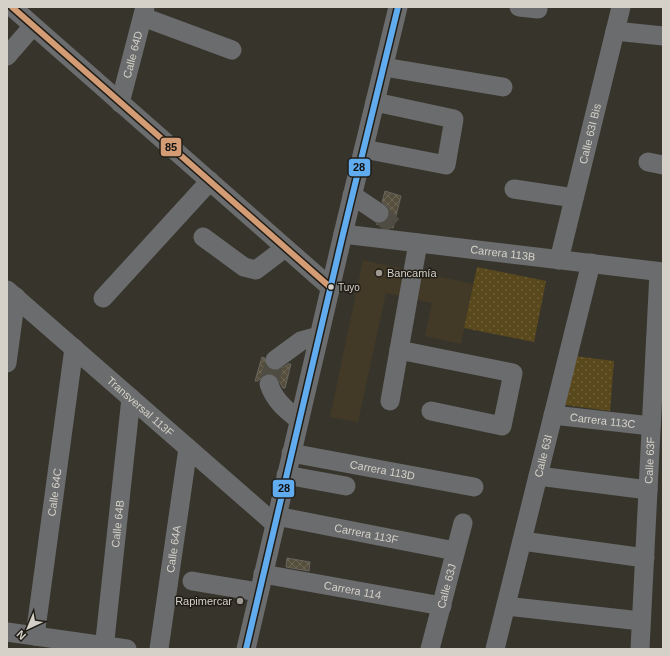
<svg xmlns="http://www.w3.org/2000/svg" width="670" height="656" viewBox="0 0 670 656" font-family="Arial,sans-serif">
	<defs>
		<pattern id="park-dots" width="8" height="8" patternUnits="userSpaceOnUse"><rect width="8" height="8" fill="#59481c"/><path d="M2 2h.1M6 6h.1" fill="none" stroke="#70613c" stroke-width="1.8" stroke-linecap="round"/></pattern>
		<pattern id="building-cross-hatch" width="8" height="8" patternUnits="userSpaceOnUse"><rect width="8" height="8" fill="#554e3c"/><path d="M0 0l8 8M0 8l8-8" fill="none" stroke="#6d6657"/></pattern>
	</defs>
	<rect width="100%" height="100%" fill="#37342c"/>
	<path fill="#423a27" d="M 363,260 L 473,284 L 461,344 L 425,336 L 432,303 L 386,293 L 358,422 L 330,417 Z"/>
	<g fill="url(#park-dots)">
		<path d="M 477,267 L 546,281 L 534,342 L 464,328 Z"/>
		<path d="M 575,356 L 614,361 L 610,411 L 565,405 Z"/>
	</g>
	<g fill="url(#building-cross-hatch)" stroke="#66645d">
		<path d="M 385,191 L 401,196 L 393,228 L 376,224 L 384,223 L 390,214 L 389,208 L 382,202 Z"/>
		<path d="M 262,357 L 265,358 L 266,366 L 271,370 L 277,371 L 288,364 L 291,364 L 285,388 L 283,388 L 276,376 L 271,373 L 265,374 L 258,381 L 255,381 Z"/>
		<path d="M 287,558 L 310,562 L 309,571 L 286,567 Z"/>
	</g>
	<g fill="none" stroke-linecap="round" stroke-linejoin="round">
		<g stroke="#4f4c43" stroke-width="19" stroke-dasharray="19 10" stroke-linecap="butt">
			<path d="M 379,213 L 393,226"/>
			<path d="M 269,384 L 275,360"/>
		</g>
		<g stroke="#6a6c6d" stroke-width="19">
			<path d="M 12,7 L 330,287"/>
			<path d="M 519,7 L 538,9"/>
			<path d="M 143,17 L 232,50"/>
			<path d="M 615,31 L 663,36"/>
			<path d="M 7,56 L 33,26"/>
			<path d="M 384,67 L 503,87"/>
			<path id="s1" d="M 120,103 L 145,7"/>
			<path d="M 364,149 L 446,165 L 454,119 L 375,102"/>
			<path d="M 648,162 L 663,165"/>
			<path d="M 514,189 L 574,198"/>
			<path d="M 352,195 L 379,213"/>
			<path id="s2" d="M 343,234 L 663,272"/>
			<path d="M 203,237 L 244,267 L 256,270 L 285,248"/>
			<path id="s3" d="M 559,260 L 621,7"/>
			<path id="s4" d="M 7,290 L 275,524"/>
			<path d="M 103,298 L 210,181"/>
			<path d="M 399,350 L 513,373 L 502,426 L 431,411"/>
			<path d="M 275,360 L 301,341 L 319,336"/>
			<path d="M 7,363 L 16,297"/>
			<path d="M 269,384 C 274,400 286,410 299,420"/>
			<path d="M 390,401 L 418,243"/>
			<path id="s5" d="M 553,415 L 651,426"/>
			<path id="s6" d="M 291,453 L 474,487"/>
			<path d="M 286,475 L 346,486"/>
			<path d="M 538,476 L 648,490"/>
			<path id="s7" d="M 276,516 L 455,551"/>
			<path d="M 522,541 L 645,558"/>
			<path id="s8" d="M 263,574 L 442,606"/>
			<path d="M 192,581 L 259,592"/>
			<path d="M 506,606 L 641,621"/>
			<path d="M 7,632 L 127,649"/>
			<path id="s9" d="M 35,636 L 74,348"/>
			<path id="s10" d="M 104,649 L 131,398"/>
			<path id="s11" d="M 159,649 L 188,448"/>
			<path d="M 246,649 L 343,234 L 398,7"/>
			<path id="s12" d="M 430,649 L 463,523"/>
			<path id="s13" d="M 495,649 L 591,263"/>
			<path id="s14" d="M 640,649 L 659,272"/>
		</g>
		<defs>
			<path id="bus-1" d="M 12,7 L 330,287"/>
			<path id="bus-2" d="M 246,649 L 343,234 L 398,7"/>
		</defs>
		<use href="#bus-1" stroke="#201d17" stroke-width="9"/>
		<use href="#bus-2" stroke="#201d17" stroke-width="9"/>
		<use href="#bus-1" stroke="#d39c74" stroke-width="6"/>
		<use href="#bus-2" stroke="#60acee" stroke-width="6"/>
	</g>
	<g fill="#9e9a91" stroke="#201d17" stroke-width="1.5">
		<circle cx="379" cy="273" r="4"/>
		<circle cx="240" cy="601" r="4"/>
	</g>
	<circle fill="#d5d1c8" stroke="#201d17" stroke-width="1.5" cx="331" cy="287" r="3.5"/>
	<g text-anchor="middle" stroke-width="3" stroke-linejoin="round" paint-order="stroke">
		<g font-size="10" fill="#d5d1c8" stroke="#201d17" text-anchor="start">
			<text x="338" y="291">Tuyo</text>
		</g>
		<g font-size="11" fill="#d5d1c8" stroke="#201d17">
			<text dy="4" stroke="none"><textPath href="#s1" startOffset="50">Calle 64D</textPath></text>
			<text dy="4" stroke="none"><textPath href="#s3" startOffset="130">Calle 63I Bis</textPath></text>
			<text dy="4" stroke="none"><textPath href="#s2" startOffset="161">Carrera 113B</textPath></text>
			<text dy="4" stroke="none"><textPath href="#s4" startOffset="177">Transversal 113F</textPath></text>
			<text dy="4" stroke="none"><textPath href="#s5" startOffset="50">Carrera 113C</textPath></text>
			<text dy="4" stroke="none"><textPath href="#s13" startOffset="199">Calle 63I</textPath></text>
			<text dy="4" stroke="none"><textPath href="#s14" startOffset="189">Calle 63F</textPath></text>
			<text dy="4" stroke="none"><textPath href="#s6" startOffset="93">Carrera 113D</textPath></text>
			<text dy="4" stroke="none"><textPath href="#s9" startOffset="145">Calle 64C</textPath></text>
			<text dy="4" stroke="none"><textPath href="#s10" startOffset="126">Calle 64B</textPath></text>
			<text dy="4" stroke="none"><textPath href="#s7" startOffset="92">Carrera 113F</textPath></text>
			<text dy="4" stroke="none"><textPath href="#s11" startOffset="101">Calle 64A</textPath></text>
			<text dy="4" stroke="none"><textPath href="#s12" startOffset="65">Calle 63J</textPath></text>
			<text dy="4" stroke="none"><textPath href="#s8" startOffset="91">Carrera 114</textPath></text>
		</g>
		<g font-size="11" fill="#d5d1c8" stroke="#201d17" text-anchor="start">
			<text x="387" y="277">Bancamía</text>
			<text x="232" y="605" text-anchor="end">Rapimercar</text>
		</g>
	</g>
	<g stroke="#201d17" stroke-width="1.5">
		<rect x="160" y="137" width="22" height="20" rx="4" fill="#d39c74"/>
		<rect x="348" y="158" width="23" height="19" rx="4" fill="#60acee"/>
		<rect x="272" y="479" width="23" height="19" rx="4" fill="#60acee"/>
	</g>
	<g font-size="11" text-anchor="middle" font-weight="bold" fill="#111">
		<text x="171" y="151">85</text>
		<text x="359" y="171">28</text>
		<text x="284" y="492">28</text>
	</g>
	<rect width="670" height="656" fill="none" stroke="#d5d1c8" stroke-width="16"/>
	<g transform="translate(28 628) rotate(224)" stroke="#201d17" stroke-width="3" paint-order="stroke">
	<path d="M0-3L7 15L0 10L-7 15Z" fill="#d5d1c8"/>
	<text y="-6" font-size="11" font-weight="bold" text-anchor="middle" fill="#d5d1c8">N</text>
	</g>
</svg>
